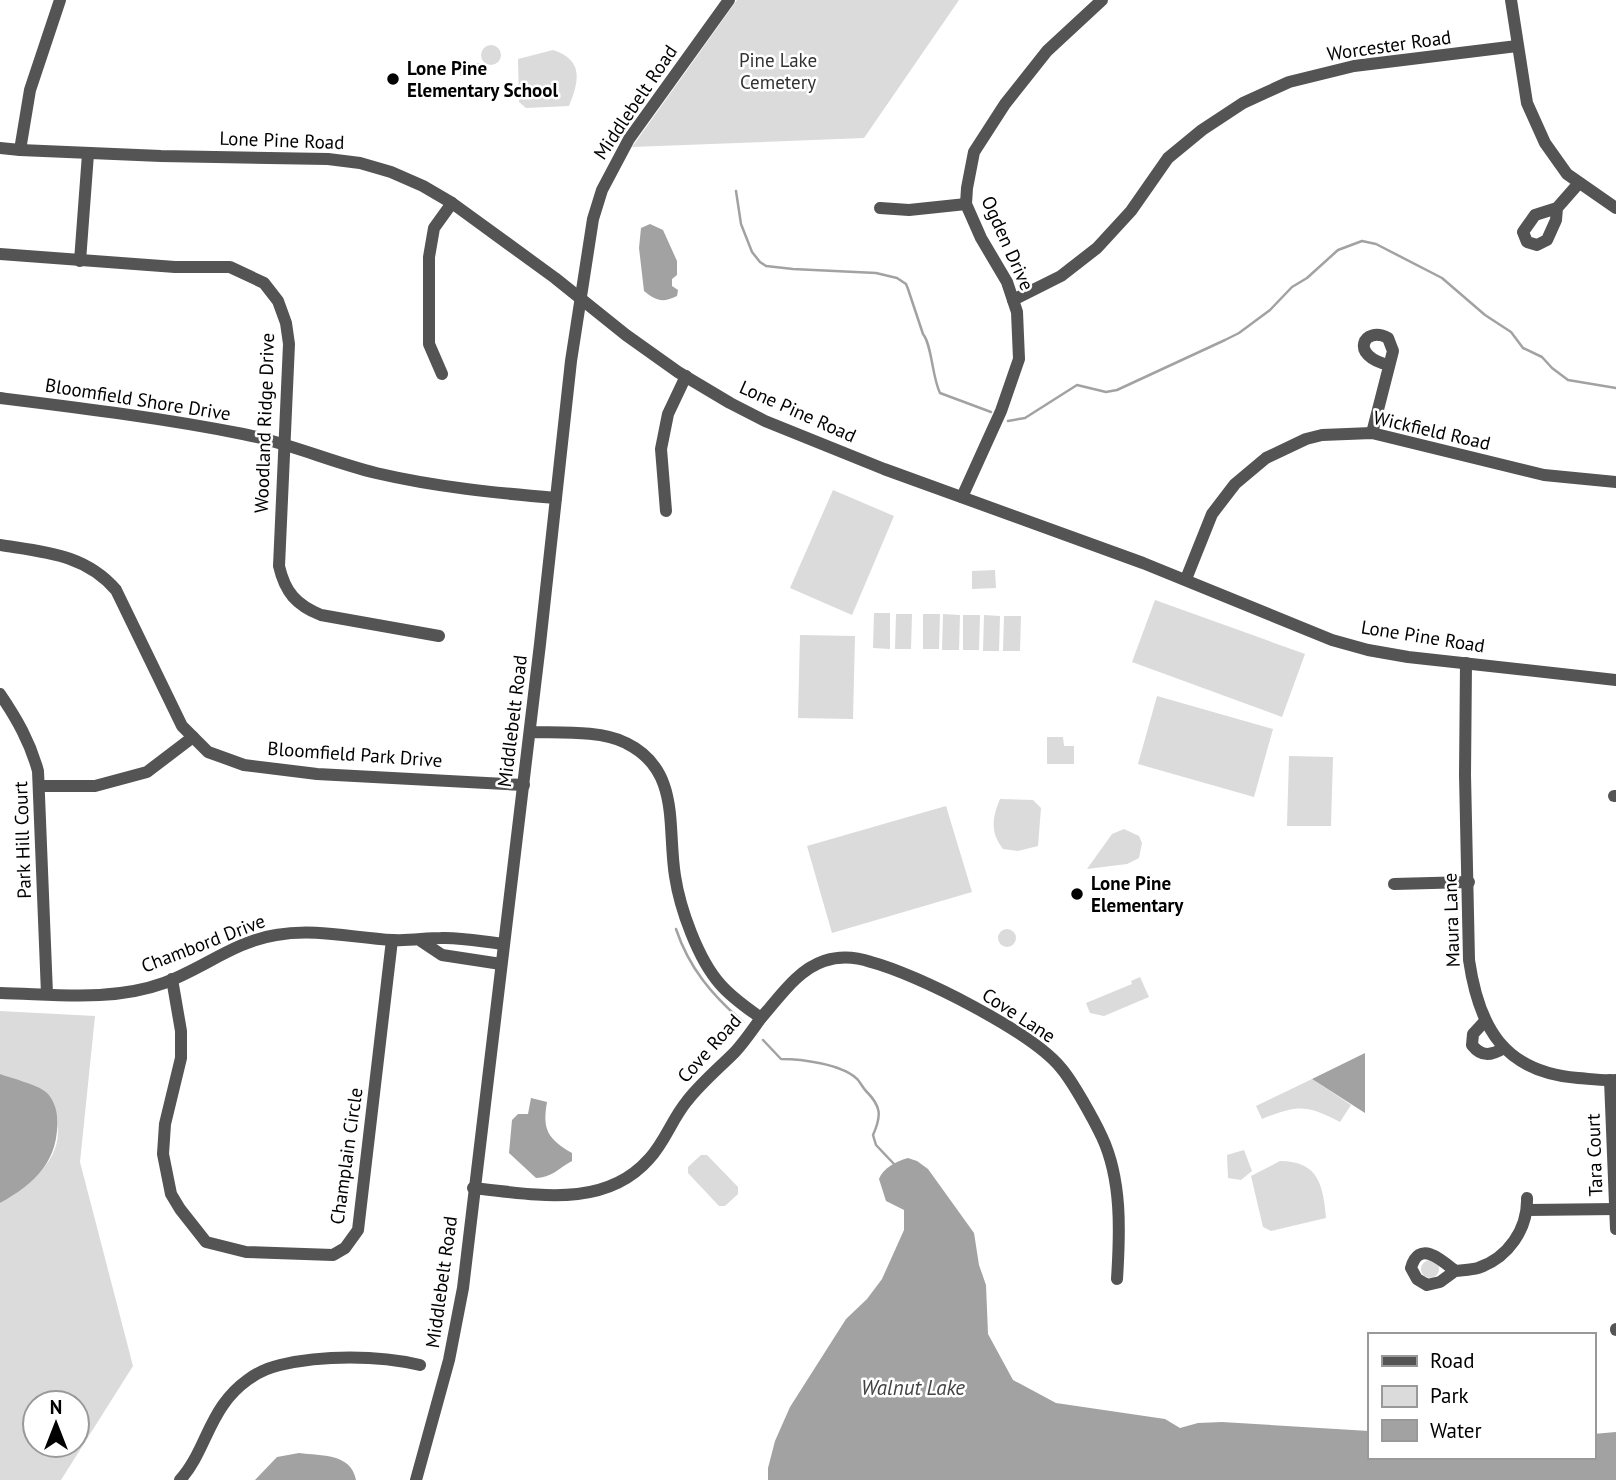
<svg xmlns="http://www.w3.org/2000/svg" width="1616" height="1480" viewBox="0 0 1616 1480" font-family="'PT Sans',sans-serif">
	<rect width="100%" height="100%" fill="#fff"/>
	<g fill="#dbdbdb" fill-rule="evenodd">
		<path d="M 737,0 L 959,0 L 864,138 L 632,147 Z"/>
		<circle cx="491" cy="55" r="10"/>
		<path d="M 553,50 C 584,60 579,81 569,106 L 526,108 L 519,102 L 518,59 Z"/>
		<path d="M 480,63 L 481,76 L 460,76 L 460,64 Z"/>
		<path d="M 833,490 L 894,516 L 852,615 L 790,588 Z"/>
		<path d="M 995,570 L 996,588 L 972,589 L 972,571 Z"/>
		<path d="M 1155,600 L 1305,654 L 1282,717 L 1132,662 Z"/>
		<path d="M 874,613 L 890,613 L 890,649 L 873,648 Z"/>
		<path d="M 896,614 L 912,614 L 911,649 L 895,649 Z"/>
		<path d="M 923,614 L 940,614 L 939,649 L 923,649 Z"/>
		<path d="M 943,614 L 960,615 L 959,650 L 942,650 Z"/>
		<path d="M 963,615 L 980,615 L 979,650 L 963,650 Z"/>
		<path d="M 984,615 L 1000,616 L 999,651 L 983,651 Z"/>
		<path d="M 1004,616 L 1021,616 L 1020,651 L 1003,651 Z"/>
		<path d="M 800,635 L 855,636 L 853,719 L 798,718 Z"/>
		<path d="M 1157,696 L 1273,729 L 1254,797 L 1138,764 Z"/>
		<path d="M 1047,737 L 1063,737 L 1064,746 L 1074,746 L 1074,764 L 1047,764 Z"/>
		<path d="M 1289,756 L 1333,757 L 1331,826 L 1287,826 Z"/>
		<path d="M 1000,799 L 1033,800 L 1041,808 L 1038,846 L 1018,851 L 1003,849 C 990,832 992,818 1000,799 Z"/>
		<path d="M 946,806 L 972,892 L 832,933 L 807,846 Z"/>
		<path d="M 1124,829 L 1139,836 L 1142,843 L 1139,858 L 1127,864 L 1087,869 L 1112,834 Z"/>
		<circle cx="1007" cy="938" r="9"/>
		<path d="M 1140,977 L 1149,997 L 1104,1016 L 1090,1013 L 1086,1003 L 1132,984 L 1131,981 Z"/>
		<path d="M 0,1011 L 95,1016 L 80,1162 L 133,1366 L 61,1480 L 0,1480 L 0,1203 C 27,1188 64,1159 57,1124 C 55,1113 50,1102 46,1092 L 0,1074 ZM 35,1403 L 77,1403 L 77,1445 L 35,1445 Z"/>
		<path d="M 1312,1079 L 1351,1105 L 1340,1122 C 1306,1104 1297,1105 1262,1119 L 1256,1106 Z"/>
		<path d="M 1244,1150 L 1252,1171 L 1241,1180 L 1228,1178 L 1227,1155 Z"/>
		<path d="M 701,1155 L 707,1155 L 738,1187 L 738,1194 L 725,1206 L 719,1206 L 688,1173 L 688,1167 Z"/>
		<path d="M 1280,1161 C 1319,1161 1323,1186 1326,1218 L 1271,1231 L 1263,1227 L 1251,1176 Z"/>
		<circle cx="1430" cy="1269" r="9"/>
	</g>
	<g fill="#a2a2a2">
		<path d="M 650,224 L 663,230 L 677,261 L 677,275 L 672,279 L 672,286 L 678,290 L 677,296 C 663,303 656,301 644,291 L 639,248 L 641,228 Z"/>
		<path d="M 1365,1053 L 1365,1113 L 1312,1079 Z"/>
		<path d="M 0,1074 C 11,1078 38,1085 46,1092 C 53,1098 57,1110 57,1117 C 60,1160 35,1184 0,1203 Z"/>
		<path d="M 531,1098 L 547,1102 C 542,1130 548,1139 572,1153 L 572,1161 C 559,1168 551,1178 536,1178 L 509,1153 L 512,1120 L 518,1114 L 528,1114 Z"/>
		<path d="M 908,1158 L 917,1161 L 928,1169 L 974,1233 L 979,1265 L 986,1285 L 988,1334 L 1013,1380 L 1056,1403 L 1165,1419 L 1180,1428 L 1198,1423 L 1222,1422 L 1369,1431 L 1369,1457 L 1593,1457 L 1593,1434 L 1616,1432 L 1616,1480 L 768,1480 L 768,1468 L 775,1441 L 790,1407 L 846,1319 L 867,1299 L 882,1279 L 904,1230 L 904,1210 L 886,1201 L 879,1179 C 883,1168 897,1161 908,1158 Z"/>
		<path d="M 299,1453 C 322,1456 351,1453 356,1480 L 255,1480 L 277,1457 Z"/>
	</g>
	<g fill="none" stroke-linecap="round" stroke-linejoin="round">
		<g stroke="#a2a2a2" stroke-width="2.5">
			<path d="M 736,191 L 741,224 L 752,252 L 760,262 L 766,266 L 793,269 L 876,273 L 897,278 L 906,284 L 908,289 L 923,334 C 932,345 932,377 940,393 L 991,412"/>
			<path d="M 1008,421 L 1025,418 L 1077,385 L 1106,392 L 1117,390 L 1225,340 L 1239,333 L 1270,310 L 1292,287 L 1307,278 L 1338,250 L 1362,241 L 1376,244 L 1442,278 L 1485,315 L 1511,332 L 1523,348 L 1542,357 L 1552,368 L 1568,380 L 1616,388"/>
			<path d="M 676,929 C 689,968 712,995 743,1022"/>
			<path d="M 763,1040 L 781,1059 C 802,1059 840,1064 856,1078 C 860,1081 862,1087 866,1091 C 881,1106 882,1115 873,1135 L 876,1145 L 894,1164"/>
		</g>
		<g stroke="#545454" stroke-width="12">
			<path d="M 1511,0 L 1527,103 L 1545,143 L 1567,174 L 1616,208"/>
			<path d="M 0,148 L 20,150 L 161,156 L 328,159 L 360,163 L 391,172 L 423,186 L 452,203 L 555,278 L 626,335 L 678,372 L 730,403 L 765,421 L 884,469 L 1143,563 L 1332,640 L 1368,650 L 1408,657 L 1616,680"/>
			<path d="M 20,150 L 30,90 L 60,0"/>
			<path d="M 880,208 L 909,210 L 966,204"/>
			<path d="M 1557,208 L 1556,220 L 1547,240 L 1537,245 L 1527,242 L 1523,232 L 1535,215 L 1557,208 L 1579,183"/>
			<path d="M 0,254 L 175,267 L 230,267 L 264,283 L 278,301 L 286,323 L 289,344 L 279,566 C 285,592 296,605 321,615 L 439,636"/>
			<path d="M 80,261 L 88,154"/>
			<path d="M 1013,300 L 1061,276 L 1097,248 L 1131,211 L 1168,158 L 1202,130 L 1243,103 L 1289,82 L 1354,66 L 1517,46"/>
			<path d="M 442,374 L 429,344 L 429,257 L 434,228 L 452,203"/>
			<path d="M 0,398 C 81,408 163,418 243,434 C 289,443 331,462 376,473 C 436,487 496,493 556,498"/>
			<path d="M 1372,433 L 1393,351 L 1388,338 C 1364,325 1348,356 1389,365"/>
			<path d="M 962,497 L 1001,411 L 1019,359 L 1017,312 L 1007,282 L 981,238 L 966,204 L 967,188 L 974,152 L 1005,104 L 1047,51 L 1102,0"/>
			<path d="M 666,511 L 661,449 L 668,414 L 686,376"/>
			<path d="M 0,545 C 44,552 85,554 116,590 L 182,726 L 208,752 L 244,765 L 317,774 L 524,785"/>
			<path d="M 1186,579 L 1212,514 L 1235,484 L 1266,458 L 1306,439 L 1322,435 L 1372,433 L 1544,475 L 1616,482"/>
			<path d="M 1466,663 L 1465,775 L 1469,960 C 1479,1028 1504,1072 1578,1078 C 1591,1079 1604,1081 1616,1080"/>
			<path d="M 0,694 C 17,719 30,742 38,771 L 47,994"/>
			<path d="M 39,786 L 95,786 L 147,772 L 193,737"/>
			<path d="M 1614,796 L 1616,796"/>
			<path d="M 1394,884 L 1469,882"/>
			<path d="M 421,941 L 442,955 L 501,964"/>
			<path d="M 172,979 L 181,1031 L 181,1058 L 165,1124 L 163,1154 L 171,1194 L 180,1209 L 206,1242 L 246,1252 L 333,1255 L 345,1248 L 358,1230 L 392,940"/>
			<path d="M 0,993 C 54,994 112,1002 164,983 C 202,969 236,941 276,935 C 316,928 353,938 393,940 C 410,941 425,938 441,938 C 461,937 484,942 504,944"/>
			<path d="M 761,1018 C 779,998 797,970 824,961 C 839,956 856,957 871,962 C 917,974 1032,1032 1061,1068 C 1073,1082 1094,1120 1102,1137 C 1122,1180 1120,1232 1117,1279"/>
			<path d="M 1485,1021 L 1473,1034 L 1472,1045 C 1482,1058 1492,1055 1504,1048"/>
			<path d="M 1610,1080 L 1616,1229"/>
			<path d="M 473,1188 C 533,1194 604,1210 649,1159 C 665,1142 672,1119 687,1101 C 701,1083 719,1068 735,1052 C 745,1041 753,1029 761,1018 C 747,1008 732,998 720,984 C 698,959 680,909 675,876 C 667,826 681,770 626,743 C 601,730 558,733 530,732"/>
			<path d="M 1527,1210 L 1616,1209"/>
			<path d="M 1455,1271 L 1440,1282 L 1427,1285 L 1417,1279 L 1411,1268 C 1419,1239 1442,1260 1455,1271 C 1462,1270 1471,1270 1478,1268 C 1508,1258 1528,1229 1527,1198"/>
			<path d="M 1616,1329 L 1616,1330"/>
			<path d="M 180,1480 C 200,1458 206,1429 223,1405 C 236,1386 257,1370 280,1365 C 322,1355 378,1355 420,1365"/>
			<path d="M 416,1480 L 449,1360 L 463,1288 L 540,644 L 571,361 L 593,219 L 602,190 L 629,139 L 729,0"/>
		</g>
	</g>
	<g fill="#000" stroke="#fff" stroke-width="2.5">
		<circle cx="393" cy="79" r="7"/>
		<circle cx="1077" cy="894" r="7"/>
	</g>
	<g text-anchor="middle" stroke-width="5" stroke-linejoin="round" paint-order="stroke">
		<g font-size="19" fill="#000" stroke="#fff">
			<text transform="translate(1389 45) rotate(-8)" y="7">Worcester Road</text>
			<text transform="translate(635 102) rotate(-56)" y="7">Middlebelt Road</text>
			<text transform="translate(282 140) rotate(2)" y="7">Lone Pine Road</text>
			<text transform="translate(1008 243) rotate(66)" y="7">Ogden Drive</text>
			<text transform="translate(138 399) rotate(9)" y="7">Bloomfield Shore Drive</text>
			<text transform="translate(798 411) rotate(24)" y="7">Lone Pine Road</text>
			<text transform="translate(264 423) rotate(-88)" y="7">Woodland Ridge Drive</text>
			<text transform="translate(1432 430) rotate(13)" y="7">Wickfield Road</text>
			<text transform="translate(1423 636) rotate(9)" y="7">Lone Pine Road</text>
			<text transform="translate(512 721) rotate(-83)" y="7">Middlebelt Road</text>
			<text transform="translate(355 754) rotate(4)" y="7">Bloomfield Park Drive</text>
			<text transform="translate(22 840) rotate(-92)" y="7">Park Hill Court</text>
			<text transform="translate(1451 920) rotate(-92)" y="7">Maura Lane</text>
			<text transform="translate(203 943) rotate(-21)" y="7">Chambord Drive</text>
			<text transform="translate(1019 1015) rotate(33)" y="7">Cove Lane</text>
			<text transform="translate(709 1048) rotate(-48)" y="7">Cove Road</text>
			<text transform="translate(1594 1155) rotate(-92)" y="7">Tara Court</text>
			<text transform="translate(346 1156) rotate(-82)" y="7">Champlain Circle</text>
			<text transform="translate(441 1282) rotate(-82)" y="7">Middlebelt Road</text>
		</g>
		<g font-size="19" fill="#323232" stroke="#fff">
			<text x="778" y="67">Pine Lake<tspan x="778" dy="22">Cemetery</tspan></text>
		</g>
		<g font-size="19" font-weight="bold" fill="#000" stroke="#fff" text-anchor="start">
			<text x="407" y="75">Lone Pine<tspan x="407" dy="22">Elementary School</tspan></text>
			<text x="1091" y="890">Lone Pine<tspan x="1091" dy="22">Elementary</tspan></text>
		</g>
		<g font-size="21" font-style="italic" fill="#434343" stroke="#fff">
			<text x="913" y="1395">Walnut Lake</text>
		</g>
	</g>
	<rect x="1368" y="1333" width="228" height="126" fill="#ffffff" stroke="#999999" stroke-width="2"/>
	<rect x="1382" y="1356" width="35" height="10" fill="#545454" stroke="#999999" stroke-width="2"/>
	<text x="1430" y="1368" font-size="21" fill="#000000">Road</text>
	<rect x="1382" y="1386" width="35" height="21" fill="#dbdbdb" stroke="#999999" stroke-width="2"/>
	<text x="1430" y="1403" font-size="21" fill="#000000">Park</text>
	<rect x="1382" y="1420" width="35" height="21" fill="#a2a2a2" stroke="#999999" stroke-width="2"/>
	<text x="1430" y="1438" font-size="21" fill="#000000">Water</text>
	<g transform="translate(56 1424)"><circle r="33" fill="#ffffff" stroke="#999999" stroke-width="2"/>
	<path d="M0-5L12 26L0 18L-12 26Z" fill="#000000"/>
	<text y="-10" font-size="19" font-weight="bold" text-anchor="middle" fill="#000000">N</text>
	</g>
</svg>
